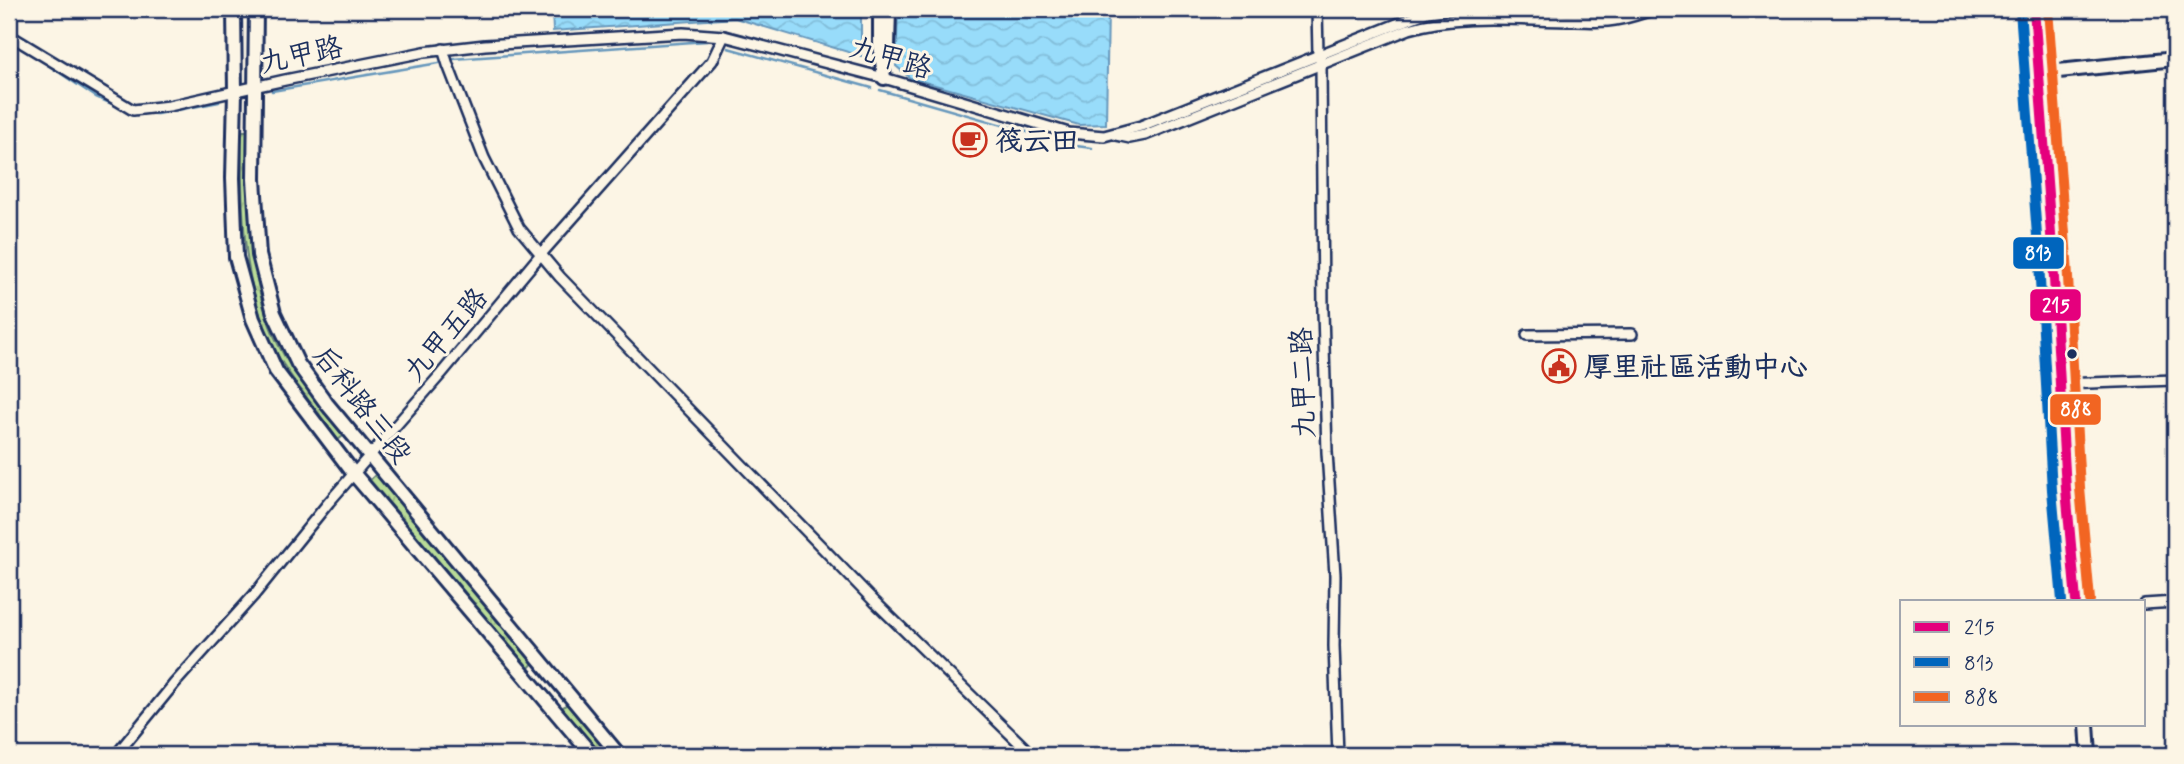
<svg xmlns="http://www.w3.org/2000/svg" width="2184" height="764" viewBox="0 0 2184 764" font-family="Mynerve,'LXGW WenKai TC',sans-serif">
	<defs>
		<pattern id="grass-tufts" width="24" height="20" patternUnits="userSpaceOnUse" patternTransform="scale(1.75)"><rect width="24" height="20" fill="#badc97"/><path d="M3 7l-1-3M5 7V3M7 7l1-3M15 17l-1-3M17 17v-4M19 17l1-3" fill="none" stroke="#9fbd85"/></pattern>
		<pattern id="water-waves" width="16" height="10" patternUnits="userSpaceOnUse" patternTransform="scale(1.75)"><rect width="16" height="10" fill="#98dcfa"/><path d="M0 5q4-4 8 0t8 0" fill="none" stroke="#82bdd9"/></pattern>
	</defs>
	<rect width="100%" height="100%" fill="#fcf5e5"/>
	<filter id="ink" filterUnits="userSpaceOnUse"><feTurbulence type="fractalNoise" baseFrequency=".0143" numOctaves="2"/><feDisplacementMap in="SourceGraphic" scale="14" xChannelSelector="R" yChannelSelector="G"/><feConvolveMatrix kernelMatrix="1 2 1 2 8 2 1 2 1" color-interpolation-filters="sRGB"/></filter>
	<g filter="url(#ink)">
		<g fill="url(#grass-tufts)" stroke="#6a867a" stroke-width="2">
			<path d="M 241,131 L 250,131 C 250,206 245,290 285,357 C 302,385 324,410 343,436 L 338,440 C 320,414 298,388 281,361 C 239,291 243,209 241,131 Z"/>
			<path d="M 377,473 L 535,661 L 529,668 L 370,480 Z"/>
			<path d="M 570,701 L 615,755 L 599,755 L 561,709 Z"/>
		</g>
		<g fill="url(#water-waves)" stroke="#6697bc" stroke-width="2">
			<path d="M 552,9 L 861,9 L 861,56 L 735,18 L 553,31 Z"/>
			<path d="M 898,9 L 1108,9 L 1106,124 L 1079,125 L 910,78 L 896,66 Z"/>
		</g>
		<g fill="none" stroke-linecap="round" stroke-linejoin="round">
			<g stroke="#6697bc" stroke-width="2.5">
				<path d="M 1610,15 L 1637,9"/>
				<path d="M 1533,16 L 1582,17"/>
				<path d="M 1419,20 L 1445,14 L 1481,15"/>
				<path d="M 728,48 L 872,88"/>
				<path d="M 33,55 L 96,97 L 133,113"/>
				<path d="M 453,59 L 707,41"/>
				<path d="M 880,90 L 1076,146 L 1092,148"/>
				<path d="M 272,91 L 439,63"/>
				<path d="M 139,113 L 157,114 L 219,102"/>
			</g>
			<defs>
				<g id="street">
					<path d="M 1317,9 L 1318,54 L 1321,64 L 1323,311 L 1327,452 L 1335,575 L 1334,646 L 1338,755"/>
					<path d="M 9,35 L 133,110 L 169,106 L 285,80 L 424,52 L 485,45 L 683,33 L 724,36 L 884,78 L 1069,133 L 1104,136 L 1141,126 L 1427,12 C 1485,5 1545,13 1603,12 L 1622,9"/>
					<path d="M 443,49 L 448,65 L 484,158 L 519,228 L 560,277 L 875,602 L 1032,755"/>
					<path d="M 1116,135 L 1130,138 L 1145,135 L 1409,29 C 1462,13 1521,21 1575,21 C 1586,21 1597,22 1608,21 C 1624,20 1639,14 1655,9"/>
					<path d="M 1527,335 L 1632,334"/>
					<path d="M 2061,384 L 2175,380"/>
					<path d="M 2144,604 L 2175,602"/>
					<path d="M 116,755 L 174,684 L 254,595 L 329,502 L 441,374 L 541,254 L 712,61 L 724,36"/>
				</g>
				<g id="secondary">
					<path d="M 234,9 L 235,92 L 233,178 L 236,257 L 253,319 L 276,371 L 354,474 L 592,755"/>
					<path d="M 256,9 L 254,179 L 259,255 L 274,313 L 298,364 L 327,404 L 619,755"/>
					<path d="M 880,9 L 880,44 L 884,78"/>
					<path d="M 2034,9 L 2053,261 L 2066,489 L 2076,601"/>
					<path d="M 888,46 L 889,9"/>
					<path d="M 2039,73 L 2175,59"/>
					<path d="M 2087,724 L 2089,755"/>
				</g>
			</defs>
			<use href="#street" stroke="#1b2f5e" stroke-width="14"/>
			<use href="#secondary" stroke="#1b2f5e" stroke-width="18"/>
			<use href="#street" stroke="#fcf5e5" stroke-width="9"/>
			<use href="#secondary" stroke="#fcf5e5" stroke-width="12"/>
			<defs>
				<path id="bus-1" d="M 2034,9 L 2053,261 L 2066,489 L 2076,601"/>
				<path id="bus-2" d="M 2020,10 L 2039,262 L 2052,490 L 2062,601"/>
				<path id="bus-3" d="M 2048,9 L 2067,260 L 2080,488 L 2090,600"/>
			</defs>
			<use href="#bus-1" stroke="#fcf5e5" stroke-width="16"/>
			<use href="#bus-2" stroke="#fcf5e5" stroke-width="16"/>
			<use href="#bus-3" stroke="#fcf5e5" stroke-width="16"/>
			<use href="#bus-1" stroke="#e5007d" stroke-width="10"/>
			<use href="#bus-2" stroke="#0065bd" stroke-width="10"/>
			<use href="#bus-3" stroke="#f26522" stroke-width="10"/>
		</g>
	</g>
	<defs>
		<symbol id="cafe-ring" viewBox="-11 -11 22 22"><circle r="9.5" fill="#fcf5e5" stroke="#c8321e" stroke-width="1.5"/><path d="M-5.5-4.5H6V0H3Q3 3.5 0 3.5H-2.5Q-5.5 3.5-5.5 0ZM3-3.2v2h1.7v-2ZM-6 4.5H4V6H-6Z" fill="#c8321e"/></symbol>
		<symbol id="civic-ring" viewBox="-11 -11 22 22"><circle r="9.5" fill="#fcf5e5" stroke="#c8321e" stroke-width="1.5"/><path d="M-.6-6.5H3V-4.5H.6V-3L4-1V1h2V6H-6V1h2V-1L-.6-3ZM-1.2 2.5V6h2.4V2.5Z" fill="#c8321e"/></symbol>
	</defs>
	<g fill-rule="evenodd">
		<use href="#cafe-ring" x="951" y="121" width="38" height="38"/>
		<use href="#civic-ring" x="1540" y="347" width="38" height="38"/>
	</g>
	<circle fill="#1b2f5e" stroke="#fcf5e5" stroke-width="2.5" cx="2072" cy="354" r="6"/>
	<g text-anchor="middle" stroke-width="6" stroke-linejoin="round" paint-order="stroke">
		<g font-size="28" fill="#1b2f5e" stroke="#fcf5e5">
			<text transform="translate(301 54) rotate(-12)" y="10">九甲路</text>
			<text transform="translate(891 57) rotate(16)" y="10">九甲路</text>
			<text transform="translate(445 334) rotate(-50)" y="10">九甲五路</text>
			<text transform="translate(1302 383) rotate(-92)" y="10">九甲二路</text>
			<text transform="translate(363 404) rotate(52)" y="10">后科路三段</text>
		</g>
		<g font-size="28" font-weight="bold" fill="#1b2f5e" stroke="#fcf5e5" text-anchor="start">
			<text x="995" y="150">筏云田</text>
			<text x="1584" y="376">厚里社區活動中心</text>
		</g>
	</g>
	<g stroke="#fcf5e5" stroke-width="2.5">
		<rect x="2012" y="236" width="53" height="34" rx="7" fill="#0065bd"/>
		<rect x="2029" y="288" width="53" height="34" rx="7" fill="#e5007d"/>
		<rect x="2049" y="393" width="53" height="33" rx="7" fill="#f26522"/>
	</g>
	<g font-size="19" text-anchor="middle" font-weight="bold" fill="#fff">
		<text x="2038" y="260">813</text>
		<text x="2056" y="312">215</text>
		<text x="2076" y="416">888</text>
	</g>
	<rect width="2184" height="764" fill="none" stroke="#fcf5e5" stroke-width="35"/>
	<rect x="18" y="18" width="2149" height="729" fill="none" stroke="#1b2f5e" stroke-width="2.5" filter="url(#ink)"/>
	<rect x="1900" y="600" width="245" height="126" fill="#fcf5e5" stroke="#a2a6af" stroke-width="2"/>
	<rect x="1914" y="622" width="35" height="10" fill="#e5007d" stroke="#a2a6af" stroke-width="2"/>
	<text x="1964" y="634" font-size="21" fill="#1b2f5e">215</text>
	<rect x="1914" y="657" width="35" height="10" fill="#0065bd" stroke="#a2a6af" stroke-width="2"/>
	<text x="1964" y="670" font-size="21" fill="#1b2f5e">813</text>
	<rect x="1914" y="692" width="35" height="10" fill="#f26522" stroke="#a2a6af" stroke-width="2"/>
	<text x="1964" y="704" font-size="21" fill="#1b2f5e">888</text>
</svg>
